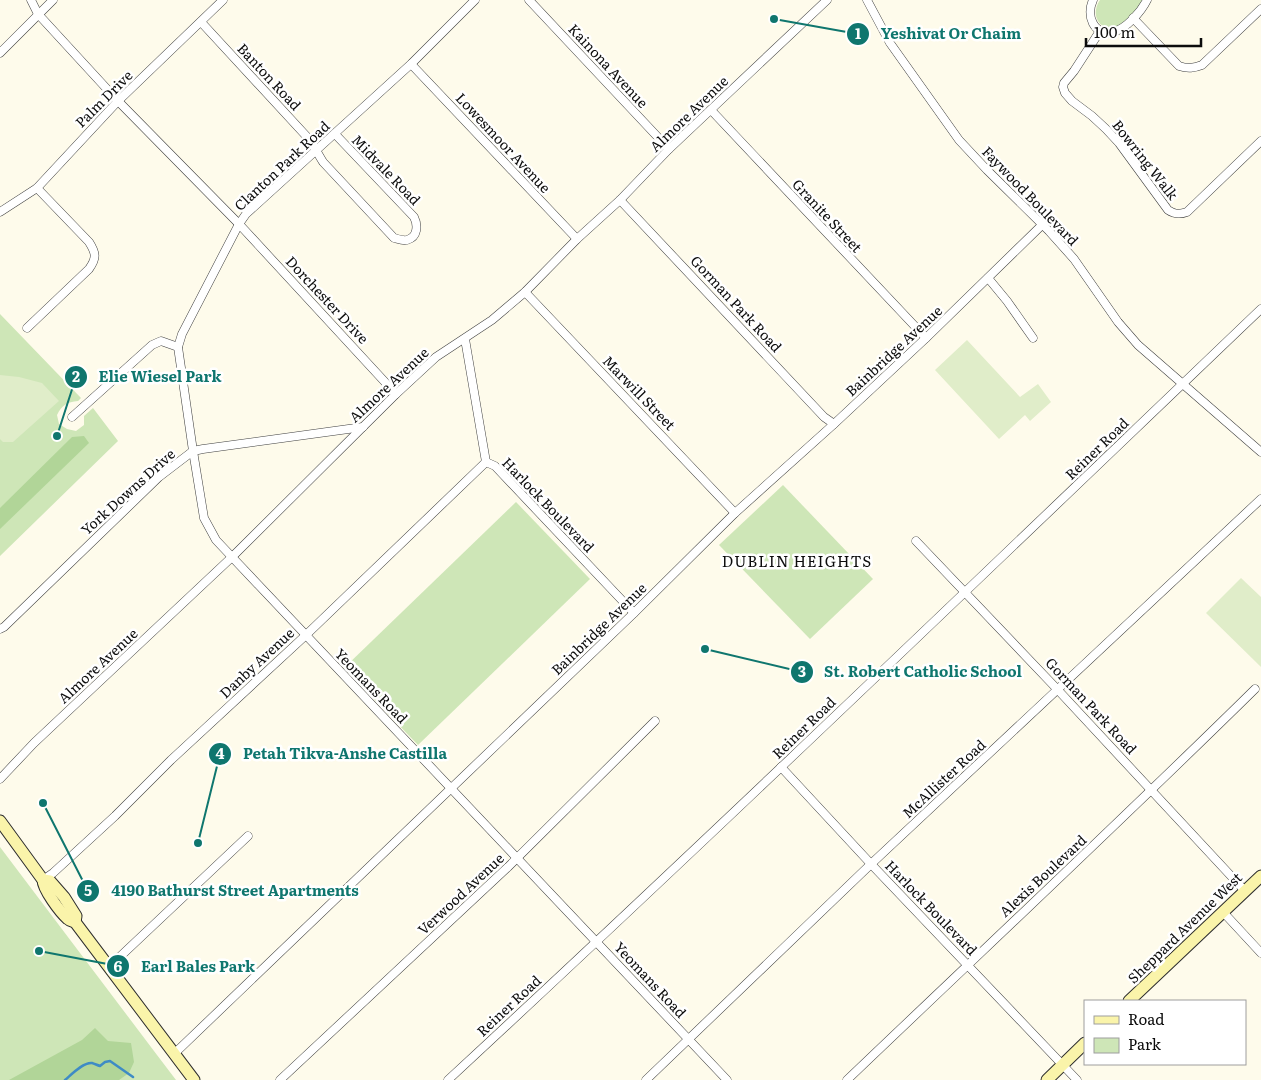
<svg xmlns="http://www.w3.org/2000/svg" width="1261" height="1080" viewBox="0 0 1261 1080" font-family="Literata,serif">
	<rect width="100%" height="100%" fill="#fefbeb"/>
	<g fill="#cee6b7">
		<path d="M 1100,0 L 1144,0 L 1142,3 C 1135,11 1127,23 1116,27 C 1099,32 1090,14 1100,0 Z"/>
		<path d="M 0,314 L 81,398 L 78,401 C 67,402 62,405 57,415 L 59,424 L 67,429 L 76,431 L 84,425 L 84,416 L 93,408 L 118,441 L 0,556 Z"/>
		<path d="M 783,485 L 873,579 L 810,639 L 719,545 Z"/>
		<path d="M 516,502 L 590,579 L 418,745 L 344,668 Z"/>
		<path d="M 0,847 L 157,1055 L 176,1080 L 0,1080 Z"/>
	</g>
	<g fill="#b1d598">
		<path d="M 84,436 L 89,443 L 0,529 L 0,508 L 72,437 Z"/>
		<path d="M 95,1028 L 108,1041 L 131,1043 L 134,1062 L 129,1073 L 119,1080 L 9,1080 L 82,1040 Z"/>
	</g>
	<g fill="#e0edc9">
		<path d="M 967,340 L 1020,397 L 1038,384 L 1051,402 L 1030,421 L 1025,415 L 999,439 L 935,370 Z"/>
		<path d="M 0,375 L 19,377 L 42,383 L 59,401 L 13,442 L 3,442 L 0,439 Z"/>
		<path d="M 1241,578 L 1261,597 L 1261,667 L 1206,613 Z"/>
	</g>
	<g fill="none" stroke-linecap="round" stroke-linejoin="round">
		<path stroke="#3e8bc5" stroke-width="2.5" d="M 65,1080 C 71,1075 83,1062 92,1063 C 95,1064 97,1065 100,1066 L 105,1062 L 110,1061 L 133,1077"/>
		<defs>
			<g id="street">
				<path d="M 31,0 L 38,14 L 118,101 L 239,224 L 396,394"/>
				<path d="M 475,0 L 411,64 L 246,214 L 239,224 L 182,334 L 178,347 L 193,451 L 204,518 L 216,540 L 232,557 L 727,1080"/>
				<path d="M 529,0 L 669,149"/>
				<path d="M 867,0 L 890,43 L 959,140 L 987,170 L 1049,231 L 1074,259 L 1118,322 L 1138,345 L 1261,452"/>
				<path d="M 1093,0 C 1086,15 1093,36 1113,32 C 1126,29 1141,12 1147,0"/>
				<path d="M 1133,18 L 1179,66 C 1188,69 1194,68 1202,65 L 1261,9"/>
				<path d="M 201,22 L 309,139 C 314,146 318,154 323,162 L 394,238 C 398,239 403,241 407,240 C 418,237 418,225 414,217 L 335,134"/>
				<path d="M 1100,31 L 1074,71 L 1064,83 L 1063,87 L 1065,93 L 1072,101 L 1092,116 L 1106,129 L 1119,143 L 1168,210 C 1174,214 1179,215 1187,212 L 1261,141"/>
				<path d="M 0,53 L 53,0"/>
				<path d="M 411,64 L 577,239"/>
				<path d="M 711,110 L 926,338"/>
				<path d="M 620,200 L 824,417 L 834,424"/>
				<path d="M 0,212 L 37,188 L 118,101 L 223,0"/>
				<path d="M 988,278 L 1007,301 L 1033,338"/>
				<path d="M 525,292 L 735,513"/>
				<path d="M 27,328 L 89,269 C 97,258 96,253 89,242 L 37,188"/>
				<path d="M 465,339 L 486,462"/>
				<path d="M 72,417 L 152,345 L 161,341 L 178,347"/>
				<path d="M 486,462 L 495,466 L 634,613"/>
				<path d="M 916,541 L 1057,689 L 1245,891"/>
				<path d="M 0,629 L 4,627 L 159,477 L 193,451 L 203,449 L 363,427"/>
				<path d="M 781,767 L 871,864 L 1077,1080"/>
				<path d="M 0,779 L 34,743 L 232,557 L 396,394 L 436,357 L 492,320 L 525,292 L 577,239 L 620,200 L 669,149 L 827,0"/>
				<path d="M 43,880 L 53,873 L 115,816 L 171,760 L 306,635 L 486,462"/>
				<path d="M 1223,912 L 1261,953"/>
				<path d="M 109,967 L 248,836"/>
				<path d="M 175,1053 L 634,613 L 735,513 L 834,424 L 926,338 L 1043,224"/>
				<path d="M 280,1080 L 508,867 L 655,721"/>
				<path d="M 448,1080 C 722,826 991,567 1261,309"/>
				<path d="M 646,1080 L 871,864 L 1261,499"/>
				<path d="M 847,1080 C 983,950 1121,821 1255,689"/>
			</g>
			<g id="secondary">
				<path d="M 0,821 L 43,880 C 43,889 60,912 68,919 C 70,921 71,921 75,922 L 194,1080"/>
				<path d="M 43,880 L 50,881 L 64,897 L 76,916 L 75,922"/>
				<path d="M 1129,1001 L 1261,876"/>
				<path d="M 1047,1080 L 1085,1043"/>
			</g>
		</defs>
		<use href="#street" stroke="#3f3f3f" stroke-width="9"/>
		<use href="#secondary" stroke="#2e2e2e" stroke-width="13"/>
		<use href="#street" stroke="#fff" stroke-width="8"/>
		<use href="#secondary" stroke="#faf4aa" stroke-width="11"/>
	</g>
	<g text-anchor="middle" stroke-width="5" stroke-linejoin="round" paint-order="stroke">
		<g font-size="14" fill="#0c0c0c" stroke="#fff">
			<text transform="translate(608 66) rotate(47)" y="5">Kainona Avenue</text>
			<text transform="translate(269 77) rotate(47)" y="5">Banton Road</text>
			<text transform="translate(104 99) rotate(-45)" y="5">Palm Drive</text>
			<text transform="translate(689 114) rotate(-44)" y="5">Almore Avenue</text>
			<text transform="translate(503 143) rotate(47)" y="5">Lowesmoor Avenue</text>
			<text transform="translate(1145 160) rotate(52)" y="5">Bowring Walk</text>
			<text transform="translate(282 166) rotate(-43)" y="5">Clanton Park Road</text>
			<text transform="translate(386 170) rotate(46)" y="5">Midvale Road</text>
			<text transform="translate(1030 196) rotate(46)" y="5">Faywood Boulevard</text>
			<text transform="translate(827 216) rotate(47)" y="5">Granite Street</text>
			<text transform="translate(327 300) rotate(47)" y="5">Dorchester Drive</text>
			<text transform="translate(736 304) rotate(47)" y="5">Gorman Park Road</text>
			<text transform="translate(894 351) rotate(-43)" y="5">Bainbridge Avenue</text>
			<text transform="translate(389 385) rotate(-43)" y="5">Almore Avenue</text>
			<text transform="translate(639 393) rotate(46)" y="5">Marwill Street</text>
			<text transform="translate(1097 449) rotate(-44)" y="5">Reiner Road</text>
			<text transform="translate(128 492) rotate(-42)" y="5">York Downs Drive</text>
			<text transform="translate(548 505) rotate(46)" y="5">Harlock Boulevard</text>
			<text transform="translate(599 629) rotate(-44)" y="5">Bainbridge Avenue</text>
			<text transform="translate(257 663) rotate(-43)" y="5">Danby Avenue</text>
			<text transform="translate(98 666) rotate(-43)" y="5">Almore Avenue</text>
			<text transform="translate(371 686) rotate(46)" y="5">Yeomans Road</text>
			<text transform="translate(1091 706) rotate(47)" y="5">Gorman Park Road</text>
			<text transform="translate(804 728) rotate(-44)" y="5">Reiner Road</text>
			<text transform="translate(944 779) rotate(-43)" y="5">McAllister Road</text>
			<text transform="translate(1043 876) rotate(-43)" y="5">Alexis Boulevard</text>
			<text transform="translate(461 894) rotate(-43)" y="5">Verwood Avenue</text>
			<text transform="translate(931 908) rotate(46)" y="5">Harlock Boulevard</text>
			<text transform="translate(1185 928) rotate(-44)" y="5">Sheppard Avenue West</text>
			<text transform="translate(650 980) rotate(47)" y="5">Yeomans Road</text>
			<text transform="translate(509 1006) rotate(-43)" y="5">Reiner Road</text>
		</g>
		<g font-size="15" letter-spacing="1" fill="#0c0c0c" stroke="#fff">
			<text x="797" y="567">DUBLIN HEIGHTS</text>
		</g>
	</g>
	<path fill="none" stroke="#0f766e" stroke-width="2" d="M774 19L858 34M57 436L76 377M705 649L802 672M198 843L220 754M43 803L88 891M39 951L118 966"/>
	<g fill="#0f766e" stroke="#fff" stroke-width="2">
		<circle cx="774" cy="19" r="5"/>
		<circle cx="57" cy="436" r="5"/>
		<circle cx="705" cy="649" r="5"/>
		<circle cx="198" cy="843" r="5"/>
		<circle cx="43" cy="803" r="5"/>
		<circle cx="39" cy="951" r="5"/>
		<circle cx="858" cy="34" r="12"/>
		<circle cx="76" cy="377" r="12"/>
		<circle cx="802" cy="672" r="12"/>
		<circle cx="220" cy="754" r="12"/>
		<circle cx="88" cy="891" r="12"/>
		<circle cx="118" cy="966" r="12"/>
	</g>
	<g font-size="15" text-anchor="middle" font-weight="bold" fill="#fff">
		<text x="858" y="39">1</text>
		<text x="76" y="382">2</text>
		<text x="802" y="677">3</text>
		<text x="220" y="759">4</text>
		<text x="88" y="896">5</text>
		<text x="118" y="972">6</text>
	</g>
	<g font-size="15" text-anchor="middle" font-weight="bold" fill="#0f766e" stroke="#fff" stroke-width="5" stroke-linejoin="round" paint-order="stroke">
		<text x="951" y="39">Yeshivat Or Chaim</text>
		<text x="160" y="382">Elie Wiesel Park</text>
		<text x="923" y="677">St. Robert Catholic School</text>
		<text x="345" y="759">Petah Tikva-Anshe Castilla</text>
		<text x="235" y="896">4190 Bathurst Street Apartments</text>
		<text x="198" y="972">Earl Bales Park</text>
	</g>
	<rect x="1084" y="1000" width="162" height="65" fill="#ffffff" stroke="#9e9e9e"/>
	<rect x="1094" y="1016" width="25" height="8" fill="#faf4aa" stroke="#9e9e9e"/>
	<text x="1128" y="1025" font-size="15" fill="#0c0c0c">Road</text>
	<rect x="1094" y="1038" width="25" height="15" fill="#cee6b7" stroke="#9e9e9e"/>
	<text x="1128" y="1050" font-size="15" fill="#0c0c0c">Park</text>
	<path d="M1086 38v8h115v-8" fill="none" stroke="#0c0c0c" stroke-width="2.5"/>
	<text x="1094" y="38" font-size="15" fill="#0c0c0c" stroke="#ffffff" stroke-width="4" paint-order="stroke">100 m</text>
</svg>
